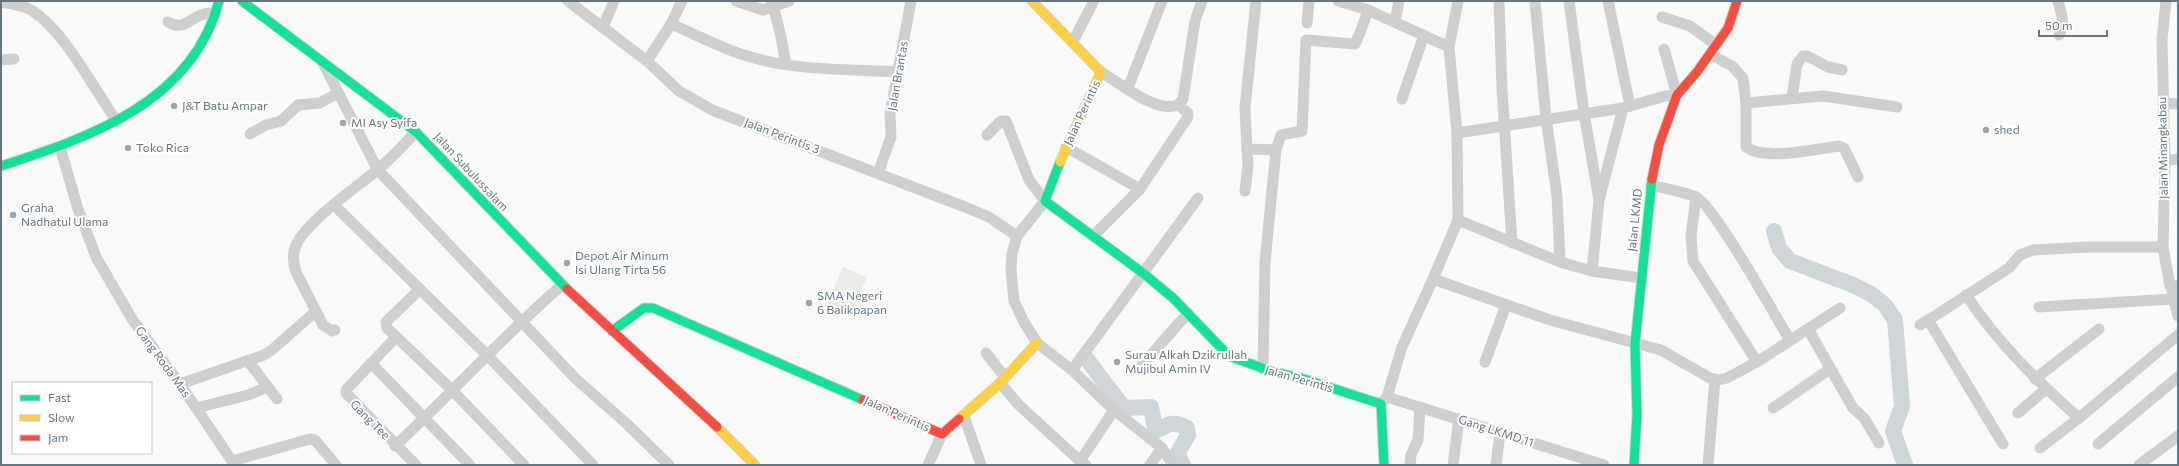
<svg xmlns="http://www.w3.org/2000/svg" width="2179" height="466" viewBox="0 0 2179 466" font-family="Commissioner,sans-serif">
	<rect width="100%" height="100%" fill="#f9f9f9"/>
	<path fill="#e8ebe6" d="M 843,267 L 867,277 L 850,317 L 826,306 Z"/>
	<g fill="none" stroke-linecap="round" stroke-linejoin="round">
		<g stroke="#ced6d9" stroke-width="16">
			<path d="M 1774,231 L 1779,248 L 1790,261 L 1853,285 L 1871,294 L 1885,305 L 1895,320 L 1902,406 L 1893,431 L 1905,465"/>
			<path d="M 1086,358 L 1124,408 L 1151,407 L 1155,428 L 1158,430 C 1169,423 1175,421 1187,428 L 1188,435 L 1177,454 L 1183,465"/>
		</g>
		<defs>
			<g id="fast">
				<path d="M 242,1 L 416,132 L 567,289"/>
				<path d="M 1060,162 L 1045,201 L 1143,273 L 1173,298 L 1229,356 L 1273,372 L 1301,378 L 1381,404 L 1384,465"/>
				<path d="M 1,166 C 90,137 192,103 219,1"/>
				<path d="M 612,331 L 644,308 L 653,308 L 863,400"/>
				<path d="M 1634,465 L 1637,415 L 1635,344 L 1652,179"/>
			</g>
			<g id="slow">
				<path d="M 1032,1 L 1101,72 L 1060,162"/>
				<path d="M 959,419 L 1000,383 L 1037,343"/>
				<path d="M 717,427 L 755,465"/>
			</g>
			<g id="jam">
				<path d="M 1652,179 L 1659,145 L 1677,95 L 1697,72 L 1728,28 L 1737,1"/>
				<path d="M 567,289 L 717,427"/>
				<path d="M 863,400 L 942,434 L 959,419"/>
			</g>
		</defs>
		<use href="#fast" stroke="#d5d6d7" stroke-width="11"/>
		<use href="#slow" stroke="#d5d6d7" stroke-width="11"/>
		<use href="#jam" stroke="#d5d6d7" stroke-width="11"/>
		<g stroke="#cecfd0" stroke-width="11">
			<path d="M 568,1 L 647,61 L 679,91 L 712,110 L 965,207 L 989,217 L 1017,236"/>
			<path d="M 736,1 L 763,10 L 789,1"/>
			<path d="M 772,1 L 781,37 L 786,64"/>
			<path d="M 1256,1 L 1245,108 L 1247,149 L 1276,150 L 1265,262 L 1263,369"/>
			<path d="M 1338,1 L 1368,10 L 1449,47 L 1458,1"/>
			<path d="M 1499,1 L 1502,89 L 1512,243"/>
			<path d="M 1535,1 L 1546,118 L 1557,196 L 1560,262"/>
			<path d="M 1569,1 L 1584,113 L 1599,200"/>
			<path d="M 1608,1 L 1630,106"/>
			<path d="M 2058,1 C 2061,13 2066,24 2059,35"/>
			<path d="M 2166,1 L 2162,40 L 2165,161 L 2163,247 L 2170,286 L 2178,286"/>
			<path d="M 1,2 C 11,4 22,5 31,10 C 64,30 95,90 117,122"/>
			<path d="M 1662,17 L 1690,26 L 1716,45"/>
			<path d="M 168,22 C 187,34 194,9 215,14"/>
			<path d="M 1395,22 L 1399,1"/>
			<path d="M 1307,23 L 1309,1"/>
			<path d="M 671,24 L 682,1"/>
			<path d="M 603,27 L 614,1"/>
			<path d="M 1073,41 L 1094,1"/>
			<path d="M 1449,47 L 1457,133"/>
			<path d="M 1710,54 L 1732,66 L 1743,78 L 1746,103 L 1823,96 L 1897,107"/>
			<path d="M 1,60 L 14,59"/>
			<path d="M 647,61 L 671,24 C 695,34 719,47 744,55 C 793,71 847,69 898,72"/>
			<path d="M 323,63 L 378,170 L 576,379 L 627,424 L 669,465"/>
			<path d="M 1101,72 C 1120,83 1156,114 1178,105 L 1183,99 L 1195,21 L 1202,1"/>
			<path d="M 1128,88 L 1162,1"/>
			<path d="M 1792,98 L 1797,64 L 1803,56 L 1807,56 L 1828,67 L 1842,70"/>
			<path d="M 1402,99 L 1424,35"/>
			<path d="M 1746,103 L 1746,147 C 1765,161 1816,149 1839,146 L 1844,148 L 1858,177"/>
			<path d="M 2163,103 L 2178,104"/>
			<path d="M 250,134 L 266,125 L 281,121 L 298,105 L 320,103 L 338,93"/>
			<path d="M 987,135 L 1001,121 L 1006,121 L 1029,180 L 1045,201 L 1017,236 L 1012,254 L 1011,270 L 1014,301 L 1024,322 L 1037,343 L 1072,370 L 1114,410 L 1162,448 L 1173,465"/>
			<path d="M 60,147 L 78,209 L 96,257 L 132,319 L 180,384 L 232,461 L 310,439 L 315,440 L 336,465"/>
			<path d="M 1066,147 L 1140,189"/>
			<path d="M 1276,150 L 1281,135 L 1302,131 L 1306,40 L 1355,44 L 1360,33 L 1368,10"/>
			<path d="M 2165,161 L 2178,159"/>
			<path d="M 878,173 L 891,137 L 890,114 L 911,1"/>
			<path d="M 1651,185 C 1665,189 1682,191 1696,197 C 1714,205 1775,316 1790,340"/>
			<path d="M 1245,191 L 1248,165 L 1247,149"/>
			<path d="M 1696,197 L 1691,236 L 1693,261 L 1757,362"/>
			<path d="M 334,205 L 488,356 L 593,465"/>
			<path d="M 1458,220 L 1560,262 L 1592,271 L 1641,278"/>
			<path d="M 1093,236 L 1140,189 L 1188,117 L 1188,113 L 1178,105"/>
			<path d="M 1592,271 L 1599,200 L 1623,108"/>
			<path d="M 1433,279 L 1458,220 L 1457,133 L 1623,108 L 1665,96 L 1677,95 L 1664,49"/>
			<path d="M 419,290 L 386,322 L 387,328 L 452,390 L 524,465"/>
			<path d="M 2172,293 L 2178,316"/>
			<path d="M 1966,295 C 1998,343 2036,380 2079,418 L 2178,335"/>
			<path d="M 2039,307 L 2173,299"/>
			<path d="M 1920,325 L 1930,319"/>
			<path d="M 1808,329 L 1853,408 L 1864,418 L 1879,443"/>
			<path d="M 335,330 L 332,331 L 323,325 L 296,272 C 293,263 292,254 296,245 C 307,221 356,188 377,170 C 391,159 403,145 416,132"/>
			<path d="M 396,337 L 346,390 L 346,393 L 416,465"/>
			<path d="M 986,353 L 1005,377"/>
			<path d="M 248,361 L 277,399"/>
			<path d="M 1485,362 L 1506,305"/>
			<path d="M 371,363 L 470,465"/>
			<path d="M 1142,365 L 1188,313"/>
			<path d="M 1072,370 L 1198,198"/>
			<path d="M 2035,379 L 2099,329"/>
			<path d="M 1000,383 L 1019,405 L 1080,461 L 1086,465"/>
			<path d="M 180,384 L 264,355 L 273,349 L 316,311"/>
			<path d="M 1387,397 L 1604,465"/>
			<path d="M 1381,404 L 1387,397 L 1402,347 L 1433,279 L 1550,320 L 1661,350 L 1710,378 L 1718,380 L 1727,378 L 1757,362 L 1840,308"/>
			<path d="M 196,408 L 248,395 L 267,387"/>
			<path d="M 1773,408 L 1830,369"/>
			<path d="M 2018,413 L 2046,389"/>
			<path d="M 964,416 L 981,465"/>
			<path d="M 2003,444 L 1930,323 L 1930,319 L 2009,268 L 2020,255 L 2033,250 L 2089,247 L 2163,247"/>
			<path d="M 2098,444 L 2178,377"/>
			<path d="M 395,446 C 452,393 503,336 562,285"/>
			<path d="M 2040,448 L 2079,418"/>
			<path d="M 1080,461 L 1114,410"/>
			<path d="M 928,465 L 942,434"/>
			<path d="M 1150,465 L 1162,448"/>
			<path d="M 1410,465 L 1411,455 L 1418,440 L 1420,407"/>
			<path d="M 1453,465 L 1459,419"/>
			<path d="M 1496,465 L 1500,433"/>
			<path d="M 1708,465 L 1715,379"/>
			<path d="M 2139,465 L 2178,436"/>
		</g>
		<use href="#fast" stroke="#16e098" stroke-width="9"/>
		<use href="#slow" stroke="#ffcf43" stroke-width="9"/>
		<use href="#jam" stroke="#f24e42" stroke-width="9"/>
	</g>
	<g fill="#99a4ac" stroke="#fff" stroke-width="1.5">
		<circle cx="174" cy="106" r="4"/>
		<circle cx="343" cy="123" r="4"/>
		<circle cx="1986" cy="130" r="4"/>
		<circle cx="128" cy="148" r="4"/>
		<circle cx="13" cy="215" r="4"/>
		<circle cx="567" cy="263" r="4"/>
		<circle cx="809" cy="303" r="4"/>
		<circle cx="1117" cy="362" r="4"/>
	</g>
	<g text-anchor="middle" stroke-width="4" stroke-linejoin="round" paint-order="stroke">
		<g font-size="12" fill="#657683" stroke="#fff">
			<text transform="translate(898 76) rotate(-80)" y="4">Jalan Brantas</text>
			<text transform="translate(1082 113) rotate(-65)" y="4">Jalan Perintis</text>
			<text transform="translate(782 136) rotate(21)" y="4">Jalan Perintis 3</text>
			<text transform="translate(2163 148) rotate(-91)" y="4">Jalan Minangkabau</text>
			<text transform="translate(471 172) rotate(47)" y="4">Jalan Subulussalam</text>
			<text transform="translate(1635 220) rotate(-84)" y="4">Jalan LKMD</text>
			<text transform="translate(163 362) rotate(54)" y="4">Gang Roda Mas</text>
			<text transform="translate(1299 379) rotate(16)" y="4">Jalan Perintis</text>
			<text transform="translate(897 414) rotate(24)" y="4">Jalan Perintis</text>
			<text transform="translate(370 420) rotate(45)" y="4">Gang Tee</text>
			<text transform="translate(1496 431) rotate(18)" y="4">Gang LKMD 11</text>
		</g>
		<g font-size="12" fill="#657683" stroke="#fff" text-anchor="start">
			<text x="182" y="110">J&amp;T Batu Ampar</text>
			<text x="351" y="127">MI Asy Syifa</text>
			<text x="1994" y="134">shed</text>
			<text x="136" y="152">Toko Rica</text>
			<text x="21" y="212">Graha<tspan x="21" dy="14">Nadhatul Ulama</tspan></text>
			<text x="575" y="260">Depot Air Minum<tspan x="575" dy="14">Isi Ulang Tirta 56</tspan></text>
			<text x="817" y="300">SMA Negeri<tspan x="817" dy="14">6 Balikpapan</tspan></text>
			<text x="1125" y="359">Surau Alkah Dzikrullah<tspan x="1125" dy="14">Mujibul Amin IV</tspan></text>
		</g>
	</g>
	<rect width="2179" height="466" fill="none" stroke="#657683" stroke-width="4"/>
	<rect x="12" y="382" width="140" height="72" fill="#ffffff" stroke="#c1c8cd"/>
	<rect x="20" y="395" width="20" height="6" fill="#16e098" stroke="#c1c8cd"/>
	<text x="48" y="402" font-size="12" fill="#657683">Fast</text>
	<rect x="20" y="415" width="20" height="6" fill="#ffcf43" stroke="#c1c8cd"/>
	<text x="48" y="422" font-size="12" fill="#657683">Slow</text>
	<rect x="20" y="435" width="20" height="6" fill="#f24e42" stroke="#c1c8cd"/>
	<text x="48" y="442" font-size="12" fill="#657683">Jam</text>
	<path d="M2039 30v6h68v-6" fill="none" stroke="#657683" stroke-width="2"/>
	<text x="2045" y="30" font-size="12" fill="#657683" stroke="#ffffff" stroke-width="3" paint-order="stroke">50 m</text>
</svg>
